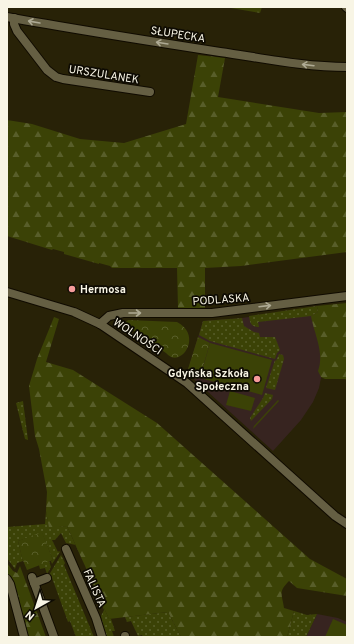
<svg xmlns="http://www.w3.org/2000/svg" width="354" height="644" viewBox="0 0 354 644" font-family="Overpass,sans-serif">
<style>
.education{fill:#372420}
.grass{fill:url(#grass-dots)}
.forest{fill:url(#forest-firs)}
.park{fill:url(#park-crowns)}
.pitch{fill:#3b4206}
.lines{fill:none;stroke-linecap:round;stroke-linejoin:round}
.minor-casing{stroke:#100b00;stroke-width:10}
.minor{stroke:#655f43;stroke-width:8}
.oneway{stroke:#aeaa94}
.poi-dot{fill:#f59b9a;stroke:#0e0b03;stroke-width:1.5}
.labels{text-anchor:middle;stroke-width:3.5;stroke-linejoin:round;paint-order:stroke}
.street-label{font-size:11px;fill:#f8f5e5;stroke:#0e0b03}
.poi-label{font-size:11px;font-weight:bold;fill:#f8f5e5;stroke:#0e0b03;text-anchor:start}
</style>
<defs>
<pattern id="grass-dots" width="8" height="8" patternUnits="userSpaceOnUse"><rect width="8" height="8" fill="#3b4206"/><path d="M2 2h.1M6 6h.1" fill="none" stroke="#585e2a" stroke-width="1.8" stroke-linecap="round"/></pattern>
<pattern id="forest-firs" width="22" height="20" patternUnits="userSpaceOnUse"><rect width="22" height="20" fill="#3b4206"/><path d="M5 1l3.5 6h-7zM16 11l3.5 6h-7z" fill="#585e2a"/></pattern>
<pattern id="park-crowns" width="20" height="18" patternUnits="userSpaceOnUse"><rect width="20" height="18" fill="#3b4206"/><path d="M2 6a3 3 0 1 1 6 0M12 15a3 3 0 1 1 6 0" fill="none" stroke="#585e2a"/></pattern>
</defs>
<rect width="100%" height="100%" fill="#282207"/>
<!-- education -->
<g class="education">
<path d="M317 306 324 363 319 388 313 402 301 420 273 451 187 373 203 321 242 318Z"/>
<path d="M317 614 338 618 347 622V637H306Z"/>
</g>
<!-- grass -->
<g class="grass">
<path d="M317 306 318 312 311 316 258 322 259 327C251 327 250 323 249 316Z"/>
<path d="M242 318 244 326 254 332 259 333 260 337H275L280 350 277 353 275 359 210 341 199 335 203 321Z"/>
<path d="M279 354 283 355 284 359 275 390 266 388 275 360 276 361Z"/>
<path d="M265 393 273 395 272 399 251 421 250 418 263 398Z"/>
<path d="M278 400 279 401 253 429 254 426Z"/>
<path d="M23 401 28 440 25 439 16 403Z"/>
<path d="M46 511 49 527 67 526 109 619H111L115 631H112L114 637H106L101 616 104 610 76 545 66 543 61 533 55 540H52L58 552 59 551 60 552 52 564 51 561 53 560 42 533 18 541 23 561 17 563 15 569 7 558V527L45 524Z"/>
<path d="M61 555 65 563 64 565 94 637H76L70 621 68 622 51 575H49Z"/>
<path d="M49 561 51 567 47 574 45 568 40 569 39 565Z"/>
<path d="M294 611 307 615 317 614 306 637H287Z"/>
<path d="M168 612 181 637H143L142 635 138 636 131 621 127 622 125 617Z"/>
</g>
<!-- forest -->
<g class="forest">
<path d="M225 7H262L260 13Z"/>
<path d="M198 55 225 58 218 97 319 113 347 112V252L241 266 205 268V308H178L177 268H112L110 266 99 263V264L64 254V252L53 249 52 250 7 236V120L32 124 80 139 124 143 186 124Z"/>
<path d="M347 303V380L345 379H325L321 377 318 371C325 354 314 333 311 316L318 312 317 306Z"/>
<path d="M54 317 59 319 46 362 73 370 157 423 310 559 347 579V596L297 588 289 581C278 592 282 594 284 608L294 611 287 637H181L168 612 109 619 67 526 49 528 46 511 47 492 39 449 35 436 29 386 37 359Z"/>
<path d="M7 563 13 571 17 573 20 566 46 637H28L11 581 7 573Z"/>
</g>
<!-- park -->
<g class="park">
<path d="M128 320 177 322C204 336 180 370 166 353L124 324Z"/>
<path d="M198 337 210 343 200 377 195 379 188 369Z"/>
<path d="M42 532 53 560 27 570 22 558 18 541Z"/>
</g>
<!-- pitch -->
<g class="pitch">
<path d="M210 343 272 360 262 395 200 378Z"/>
<path d="M230 391 255 398 251 411 226 405Z"/>
<path d="M333 619 347 625V637H325Z"/>
</g>
<g class="lines">
<!-- minor casing -->
<g class="minor-casing">
<g id="minor">
<path d="M346 7 347 8"/>
<path d="M7 17C78 30 149 41 220 52 262 58 304 67 347 67"/>
<path d="M14 18V24L17 31 47 70 56 77 63 79 150 92"/>
<path d="M7 292 74 312 100 324 187 383 335 516 347 524"/>
<path d="M100 324 109 316 123 313H212L347 296"/>
<path d="M66 549 96 618 102 637"/>
<path d="M32 577 54 637"/>
<path d="M7 579 10 584 24 637"/>
<path d="M34 583 47 578"/>
<path d="M125 637V636"/>
</g>
</g>
<!-- minor -->
<use href="#minor" class="minor"/>
</g>
<!-- one-way arrows -->
<defs><path id="oneway-shaft" d="M-6 0H5M1.5-3L5.5 0L1.5 3" fill="none" stroke-width="1.6" stroke-linecap="round" stroke-linejoin="round"/></defs>
<g class="oneway">
<use href="#oneway-shaft" transform="translate(34 22) rotate(-170)"/>
<use href="#oneway-shaft" transform="translate(162 43) rotate(-171)"/>
<use href="#oneway-shaft" transform="translate(308 65) rotate(-173)"/>
<use href="#oneway-shaft" transform="translate(265 306) rotate(-7)"/>
<use href="#oneway-shaft" transform="translate(135 313)"/>
</g>
<!-- markers -->
<g class="poi-dot">
<circle cx="72" cy="289" r="4"/>
<circle cx="257" cy="379" r="4"/>
</g>
<g class="labels">
<!-- street labels -->
<g class="street-label">
<text transform="translate(178 34) rotate(9)" y="4">SŁUPECKA</text>
<text transform="translate(104 74) rotate(9)" y="4">URSZULANEK</text>
<text transform="translate(221 299) rotate(-4)" y="4">PODLASKA</text>
<text transform="translate(138 336) rotate(34)" y="4">WOLNOŚCI</text>
<text transform="translate(95 588) rotate(66)" y="4">FALISTA</text>
</g>
<!-- poi labels -->
<g class="poi-label">
<text x="80" y="293">Hermosa</text>
<text x="249" y="377" text-anchor="end">Gdyńska Szkoła<tspan x="249" dy="13">Społeczna</tspan></text>
</g>
</g>
<!-- border -->
<rect width="354" height="644" fill="none" stroke="#f8f5e5" stroke-width="16"/>
<!-- north arrow -->
<g transform="translate(36 608) rotate(219)" stroke="#0e0b03" stroke-width="3" paint-order="stroke">
<path d="M0-3L7 15L0 10L-7 15Z" fill="#f8f5e5"/>
<text y="-6" font-size="11" font-weight="bold" text-anchor="middle" fill="#f8f5e5">N</text>
</g>
</svg>
